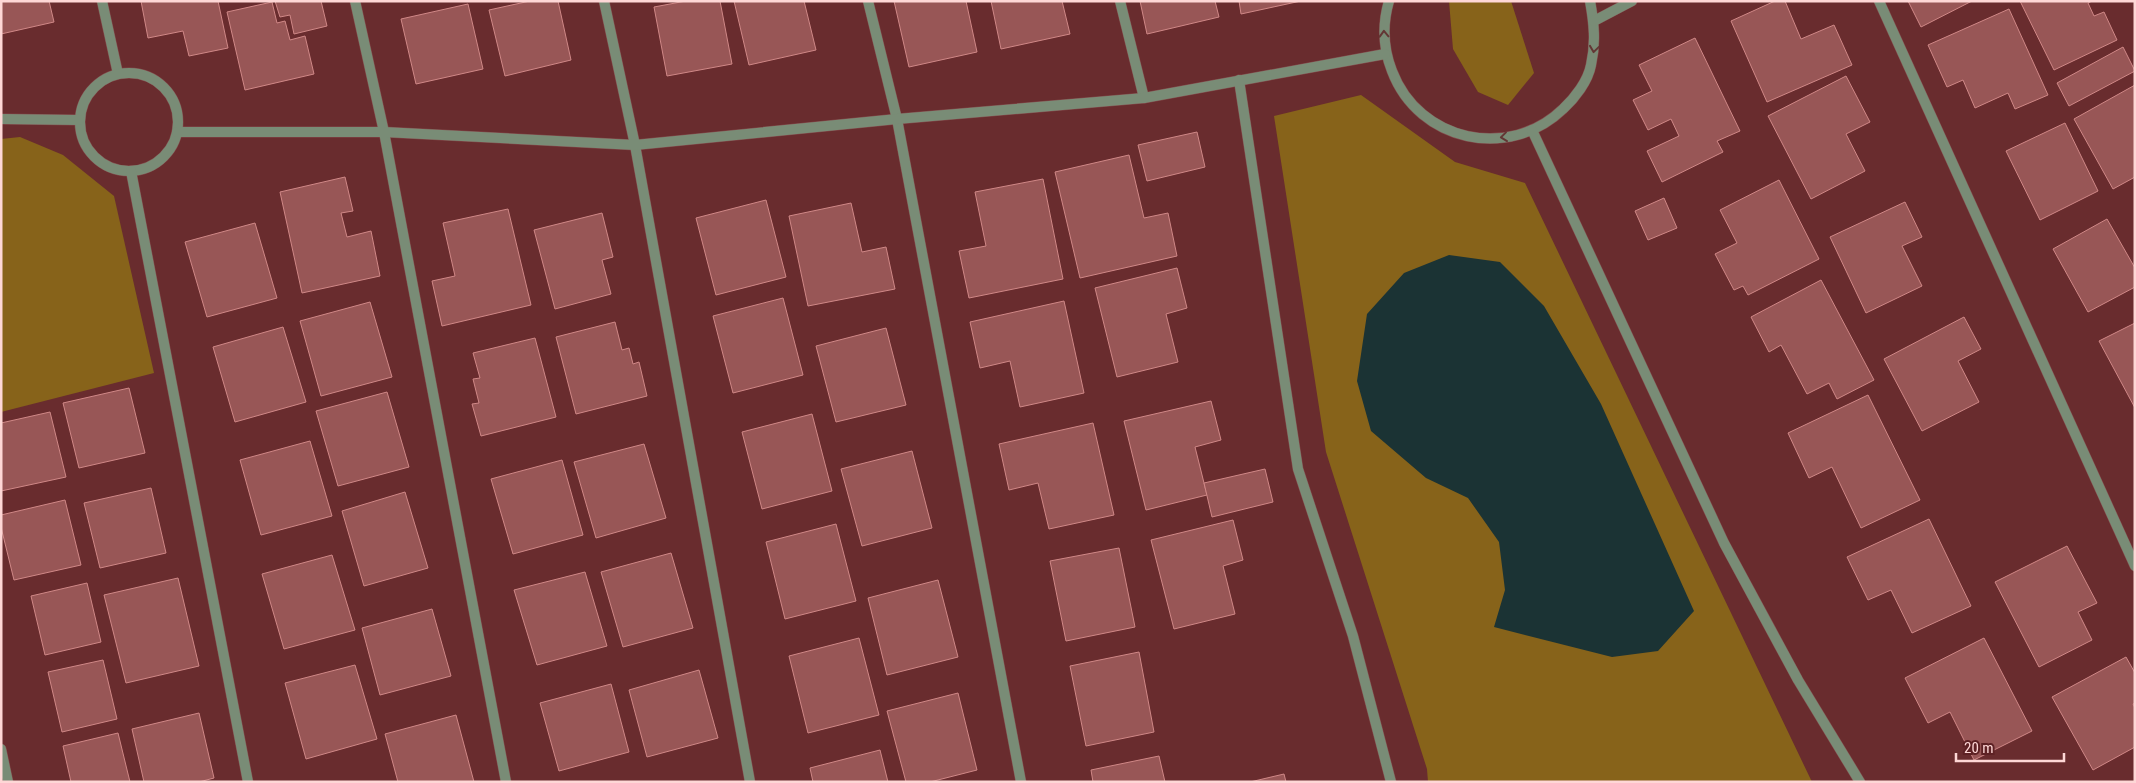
<svg xmlns="http://www.w3.org/2000/svg" width="2136" height="783" viewBox="0 0 2136 783" font-family="'Roboto Condensed',sans-serif">
<style>
.green{fill:#87631a}
.water{fill:#1b3334}
.building{fill:#985656;stroke:#d08887}
.lines{fill:none;stroke-linecap:round;stroke-linejoin:round}
.street-casing{stroke:#844b4c;stroke-width:11}
.street{stroke:#798c76;stroke-width:10}
.oneway{stroke:#633634}
</style>
<rect width="100%" height="100%" fill="#692c2e"/>
<!-- green -->
<g class="green">
<path d="M1449 1H1511L1534 73 1508 105 1478 92 1453 49Z"/>
<path d="M1361 95 1455 162 1525 183 1812 782H1428L1427 769 1326 452 1274 116Z"/>
<path d="M20 137 63 155 114 196 154 373 1 412V139Z"/>
</g>
<!-- water -->
<path class="water" d="M1449 255 1500 262 1544 306 1601 404 1694 611 1658 651 1612 657 1494 627 1505 590 1499 542 1468 498 1426 478 1371 431 1357 381 1367 314 1404 273Z"/>
<!-- building -->
<g class="building">
<path d="M1 1H49L54 22 1 34Z"/>
<path d="M141 1H218L228 48 189 56 183 31 148 38Z"/>
<path d="M275 1H321L327 26 294 34 290 15 280 17Z"/>
<path d="M530 1H558L571 60 505 76 489 10Z"/>
<path d="M686 1H720L732 64 667 76 654 7Z"/>
<path d="M734 1H804L816 50 749 65Z"/>
<path d="M894 1H966L977 52 909 67Z"/>
<path d="M991 1H1062L1070 34 1001 49Z"/>
<path d="M1140 1H1215L1219 17 1147 34Z"/>
<path d="M1239 1H1301L1241 14Z"/>
<path d="M1775 1H1785L1801 39 1834 25 1852 65 1767 102 1731 21Z"/>
<path d="M1908 1H1972L1921 27Z"/>
<path d="M2020 1H2092L2088 3 2094 16 2104 12 2117 40 2054 70Z"/>
<path d="M272 2 277 23 285 21 290 40 305 36 314 74 245 90 227 12Z"/>
<path d="M468 4 483 69 416 84 401 19Z"/>
<path d="M2009 9 2048 95 2015 109 2008 93 1975 108 1963 80 1947 87 1928 45Z"/>
<path d="M1695 38 1740 131 1717 141 1723 152 1662 182 1647 151 1679 136 1671 119 1648 130 1633 100 1652 91 1639 65Z"/>
<path d="M2123 47 2135 71 2069 106 2057 83Z"/>
<path d="M1846 76 1870 122 1846 134 1865 171 1811 199 1768 116Z"/>
<path d="M2135 85V177L2113 189 2074 119Z"/>
<path d="M2065 123 2098 191 2040 220 2006 151Z"/>
<path d="M1197 132 1205 167 1147 181 1138 145Z"/>
<path d="M1129 155 1144 218 1168 213 1177 256 1080 278 1055 172Z"/>
<path d="M345 177 353 211 341 213 347 237 371 231 380 276 302 293 280 192Z"/>
<path d="M1043 179 1063 279 969 298 959 251 986 246 975 192Z"/>
<path d="M1779 180 1819 259 1748 295 1743 286 1734 290 1715 254 1737 243 1720 210Z"/>
<path d="M1664 198 1677 228 1648 240 1635 211Z"/>
<path d="M766 200 786 277 716 295 696 218Z"/>
<path d="M1905 202 1922 237 1902 246 1922 286 1866 313 1830 237Z"/>
<path d="M851 203 862 252 886 247 895 289 808 306 789 216Z"/>
<path d="M508 209 531 305 442 326 432 281 455 276 443 223Z"/>
<path d="M602 213 613 257 602 260 611 294 555 309 534 230Z"/>
<path d="M2107 219 2135 268V287L2088 312 2053 249Z"/>
<path d="M255 223 277 298 207 317 185 242Z"/>
<path d="M1177 268 1187 308 1166 314 1178 362 1117 377 1095 288Z"/>
<path d="M1821 280 1874 380 1837 399 1829 383 1807 394 1781 345 1769 352 1751 317Z"/>
<path d="M783 298 803 375 733 393 713 316Z"/>
<path d="M1064 301 1084 393 1020 407 1010 361 980 368 970 322Z"/>
<path d="M370 302 392 377 321 396 300 321Z"/>
<path d="M1964 317 1981 349 1958 361 1979 402 1922 431 1884 359Z"/>
<path d="M615 322 622 350 629 348 633 364 639 362 647 396 576 414 556 337Z"/>
<path d="M2135 323V408L2099 341Z"/>
<path d="M283 327 306 402 235 422 213 347Z"/>
<path d="M886 328 906 405 836 422 816 346Z"/>
<path d="M535 338 556 417 481 436 472 404 479 403 473 379 480 378 473 353Z"/>
<path d="M129 388 145 453 79 468 63 403Z"/>
<path d="M387 392 409 467 338 486 316 411Z"/>
<path d="M1868 395 1920 500 1861 528 1832 467 1809 478 1788 433Z"/>
<path d="M1211 401 1221 440 1195 447 1207 495 1146 510 1124 421Z"/>
<path d="M50 412 66 477 1 491V423Z"/>
<path d="M812 414 832 491 762 509 742 432Z"/>
<path d="M1093 423 1114 515 1049 529 1038 483 1009 490 999 444Z"/>
<path d="M310 441 332 516 261 535 240 460Z"/>
<path d="M644 444 666 518 596 538 574 462Z"/>
<path d="M912 451 932 528 862 546 841 469Z"/>
<path d="M562 460 583 535 513 554 491 479Z"/>
<path d="M1265 469 1273 502 1212 517 1204 483Z"/>
<path d="M151 488 166 553 100 568 84 503Z"/>
<path d="M405 492 428 568 364 586 342 511Z"/>
<path d="M65 500 81 565 14 580 1 527V515Z"/>
<path d="M1929 519 1971 606 1912 633 1891 590 1868 600 1847 557Z"/>
<path d="M1233 520 1243 560 1223 566 1235 614 1174 629 1151 540Z"/>
<path d="M836 524 856 601 785 619 766 542Z"/>
<path d="M2067 546 2097 603 2078 612 2092 640 2039 667 1995 582Z"/>
<path d="M1119 548 1135 627 1066 641 1050 561Z"/>
<path d="M671 553 693 628 623 647 601 572Z"/>
<path d="M332 555 355 630 284 649 262 574Z"/>
<path d="M585 572 607 646 537 665 514 590Z"/>
<path d="M178 578 199 666 126 683 104 595Z"/>
<path d="M938 580 958 657 887 675 868 598Z"/>
<path d="M87 583 101 642 45 655 31 596Z"/>
<path d="M432 609 451 676 380 695 362 628Z"/>
<path d="M859 638 879 715 808 733 789 656Z"/>
<path d="M1984 638 2032 731 1974 760 1950 712 1928 723 1905 678Z"/>
<path d="M1139 652 1154 732 1086 746 1070 666Z"/>
<path d="M2126 657 2135 673V703L2133 704 2135 708V747L2093 770 2052 697Z"/>
<path d="M103 660 117 719 62 732 48 672Z"/>
<path d="M355 665 377 739 306 759 285 683Z"/>
<path d="M699 670 718 738 647 757 629 690Z"/>
<path d="M611 684 629 752 559 771 540 703Z"/>
<path d="M958 693 977 770 930 782H906L887 711Z"/>
<path d="M199 713 214 778 199 782H144L132 729Z"/>
<path d="M456 715 474 782H398L385 734Z"/>
<path d="M118 733 130 782H71L63 746Z"/>
<path d="M880 750 888 782H813L810 768Z"/>
<path d="M1159 756 1165 782H1093L1091 770Z"/>
<path d="M1284 774 1286 782H1250Z"/>
</g>
<g class="lines">
<!-- street casing -->
<g class="street-casing">
<g id="street">
<path d="M102 1 118 74"/>
<path d="M355 1 384 132 506 782"/>
<path d="M604 1 635 145 750 782"/>
<path d="M868 1 897 119 1021 782"/>
<path d="M1120 1 1144 98"/>
<path d="M1389 1C1382 25 1383 48 1392 71 1419 142 1509 161 1563 109 1575 98 1588 81 1591 65 1596 43 1594 23 1590 1"/>
<path d="M1879 1 2135 566"/>
<path d="M1594 21 1632 1"/>
<circle cx="129" cy="122" r="49"/>
<path d="M1239 80 1298 469 1353 636 1391 782"/>
<path d="M1 119 79 120"/>
<path d="M1532 130 1724 543 1798 680 1860 782"/>
<path d="M177 132H384L635 145 897 119 1144 98 1385 54"/>
<path d="M131 171 248 782"/>
<path d="M1 749 8 782"/>
</g>
</g>
<!-- street -->
<use href="#street" class="street"/>
</g>
<!-- one-way arrows -->
<defs><path id="oneway-chevron" d="M-2-3.5L2.5 0L-2 3.5" fill="none" stroke-width="1.6" stroke-linecap="round" stroke-linejoin="round" transform="scale(1.25)"/></defs>
<g class="oneway">
<use href="#oneway-chevron" transform="translate(1384 34) rotate(-92)"/>
<use href="#oneway-chevron" transform="translate(1594 49) rotate(98)"/>
<use href="#oneway-chevron" transform="translate(1504 137) rotate(173)"/>
</g>
<!-- border -->
<rect width="2136" height="783" fill="none" stroke="#fed7d6" stroke-width="5"/>
<!-- scale -->
<path d="M1956 753v8h108v-8" fill="none" stroke="#fed7d6" stroke-width="2.5"/>
<text x="1964" y="753" font-size="15" fill="#fed7d6" stroke="#5d2124" stroke-width="4" paint-order="stroke">20 m</text>
</svg>
